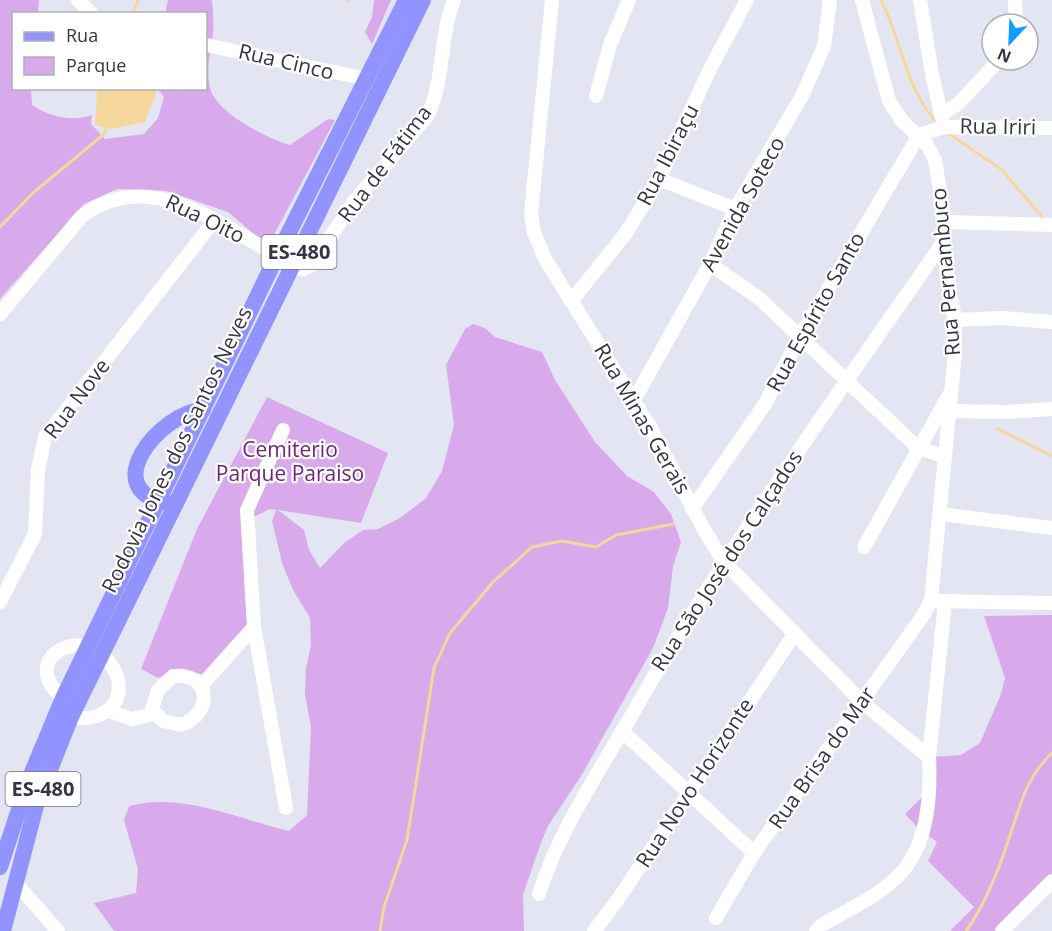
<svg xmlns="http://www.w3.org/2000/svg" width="1052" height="931" viewBox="0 0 1052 931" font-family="'Open Sans',sans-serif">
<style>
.green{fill:#d8aaeb}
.water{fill:#f5d79c}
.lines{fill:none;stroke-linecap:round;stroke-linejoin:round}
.stream{stroke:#f5d79c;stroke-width:3}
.minor{stroke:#fff;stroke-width:14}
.major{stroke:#9194ff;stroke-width:16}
.labels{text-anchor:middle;stroke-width:4.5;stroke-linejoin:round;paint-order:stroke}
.shield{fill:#fff;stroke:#71727e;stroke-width:1.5}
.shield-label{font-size:20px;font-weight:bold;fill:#343646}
.street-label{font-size:21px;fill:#343646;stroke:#fff}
.park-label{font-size:21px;fill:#70237b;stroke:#fff}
</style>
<rect width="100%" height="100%" fill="#e4e5f3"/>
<!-- green -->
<g class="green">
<path d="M0 0H39L38 13 14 14V88L31 89 32 105C50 117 72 122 92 115L91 124 105 139 144 134 158 118 164 97 158 89 206 88V14L165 13 168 0H212C213 11 214 22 213 32 211 51 206 68 210 87 214 112 268 139 290 145L328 119 335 120 268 246 228 212 167 191 117 189 84 204 0 299Z"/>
<path d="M374 0H391L372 44 365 32 372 17Z"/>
<path d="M473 324 485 328 495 337 542 352 555 380 595 442 627 476 654 492 671 514 681 542 673 566 668 608 653 648 581 776 548 826 539 848 523 895 524 931H114L94 903 136 893 138 869 124 820 129 806C183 792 237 819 289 831L307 815 311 727 305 694 306 668 311 645 310 618 293 590 282 563 272 521 276 510 270 509 245 521 253 622 206 675 180 669 158 678 141 669 197 529 267 397 388 453 361 523 278 510 304 530 309 550 320 568 344 543 363 530 378 529 400 518 426 498 442 471 454 425 446 365 465 329Z"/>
<path d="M1052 615V885L999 931H950L974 907 928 861 937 842 918 828 905 814 931 788V757L961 755 980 743 1001 694 1005 678 984 616Z"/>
</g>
<!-- water -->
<path class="water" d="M97 89H156C156 99 148 110 145 122L111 129 95 125Z"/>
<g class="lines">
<!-- stream -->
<g class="stream">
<path d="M349 0V1"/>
<path d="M881 0C902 41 905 88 937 123"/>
<path d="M133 14 138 0"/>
<path d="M946 132 1001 169 1045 220"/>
<path d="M0 227 34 192 103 135 107 126"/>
<path d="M998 429 1052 456"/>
<path d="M380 931 384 907 407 840 434 668 450 633 493 582 532 547 562 541 596 547 616 535 673 524"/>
<path d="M966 931C985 905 999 869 1009 838 1022 803 1024 780 1052 753"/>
</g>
<!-- minor -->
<g class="minor">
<path d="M78 0 92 14"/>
<path d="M552 0 531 214 534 232 545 259 652 430 703 528 724 562 862 702 929 757"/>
<path d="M920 0 932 74 944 127"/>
<path d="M1015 0 1016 24"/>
<path d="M206 45 367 79"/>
<path d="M596 96 610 45 629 0"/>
<path d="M941 115 959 103 999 60"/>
<path d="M659 179 735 209"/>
<path d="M945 222 1052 225"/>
<path d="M710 264 760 299 917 447 945 457"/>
<path d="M291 268 304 269 313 264 352 204 428 115C445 79 439 37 454 0"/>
<path d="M572 300 626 233 659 179 710 69 747 0"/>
<path d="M0 314 81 217C147 166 217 222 277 256"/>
<path d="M955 320 1002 318 1052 322"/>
<path d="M634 400 710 264 735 209 802 96 824 46 830 0"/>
<path d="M950 411 1008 412 1052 409"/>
<path d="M283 430 247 510 254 627 286 808"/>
<path d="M692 509 765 404 799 338 919 135 944 127 1052 128"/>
<path d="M940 514 1052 528"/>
<path d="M864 547 949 395"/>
<path d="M936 601 1052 603"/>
<path d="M0 602 35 534 38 470 45 437 214 221"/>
<path d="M173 676C210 672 215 713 181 725L163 721 152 709 158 690Z"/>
<path d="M201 686 254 627"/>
<path d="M63 698C12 655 96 615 118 679 124 710 96 722 71 717"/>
<path d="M109 711 132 719 154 714"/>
<path d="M622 731 754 853"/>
<path d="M15 882 58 931"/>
<path d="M539 894C558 833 594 780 626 725 720 558 832 402 942 244"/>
<path d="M716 918 754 853 924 614 931 600 955 353V320L942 244 945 222 935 160 927 145 902 121 889 101 862 0"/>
<path d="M594 931 617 901 795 633"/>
<path d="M816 931 820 926C845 911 874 899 895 879 928 849 931 798 929 757L945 603"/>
<path d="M1002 931 1052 881"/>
</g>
<!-- major -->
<g class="major">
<path d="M168 503C96 491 160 412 203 410"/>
<path d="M0 867 28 782 63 698 272 266 406 0"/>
<path d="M3 931 37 802 71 717 423 0"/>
</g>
</g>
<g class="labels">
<!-- shield labels -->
<g class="shield">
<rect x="261.5" y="235" width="75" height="34" rx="4.5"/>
<rect x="5.5" y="772" width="75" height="34" rx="4.5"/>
</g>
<g class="shield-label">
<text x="299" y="259">ES-480</text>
<text x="43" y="796">ES-480</text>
</g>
<!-- street labels -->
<g class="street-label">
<text transform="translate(286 62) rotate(13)" y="7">Rua Cinco</text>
<text transform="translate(998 127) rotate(1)" y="7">Rua Iriri</text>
<text transform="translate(668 155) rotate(-63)" y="7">Rua Ibiraçu</text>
<text transform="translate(385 164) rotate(-53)" y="7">Rua de Fátima</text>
<text transform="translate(743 204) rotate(-61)" y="7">Avenida Soteco</text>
<text transform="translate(205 219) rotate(26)" y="7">Rua Oito</text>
<text transform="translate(946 272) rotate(-95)" y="7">Rua Pernambuco</text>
<text transform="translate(816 312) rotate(-61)" y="7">Rua Espírito Santo</text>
<text transform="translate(77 399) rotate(-53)" y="7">Rua Nove</text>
<text transform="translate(642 419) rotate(60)" y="7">Rua Minas Gerais</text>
<text transform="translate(177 450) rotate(-64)" y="7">Rodovia Jones dos Santos Neves</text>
<text transform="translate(727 561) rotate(-57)" y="7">Rua São José dos Calçados</text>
<text transform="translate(822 758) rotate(-55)" y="7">Rua Brisa do Mar</text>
<text transform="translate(695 783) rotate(-57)" y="7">Rua Novo Horizonte</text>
</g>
<!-- park labels -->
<g class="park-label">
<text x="290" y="457">Cemiterio<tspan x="290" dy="24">Parque Paraiso</tspan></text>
</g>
</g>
<!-- legend -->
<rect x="12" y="12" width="195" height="78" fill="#ffffff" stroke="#aeafb5" stroke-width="1.5"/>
<rect x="24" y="32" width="30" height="9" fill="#9194ff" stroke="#aeafb5" stroke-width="1.5"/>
<text x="66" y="42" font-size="18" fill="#343646">Rua</text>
<rect x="24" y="57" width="30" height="18" fill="#d8aaeb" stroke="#aeafb5" stroke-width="1.5"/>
<text x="66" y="72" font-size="18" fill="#343646">Parque</text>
<!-- north arrow -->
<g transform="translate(1010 42) rotate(203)"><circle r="28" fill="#ffffff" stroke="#aeafb5" stroke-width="1.5"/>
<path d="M0-4.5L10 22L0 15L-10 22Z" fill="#0f9dff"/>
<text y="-9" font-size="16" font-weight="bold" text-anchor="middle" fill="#343646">N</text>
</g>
</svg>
